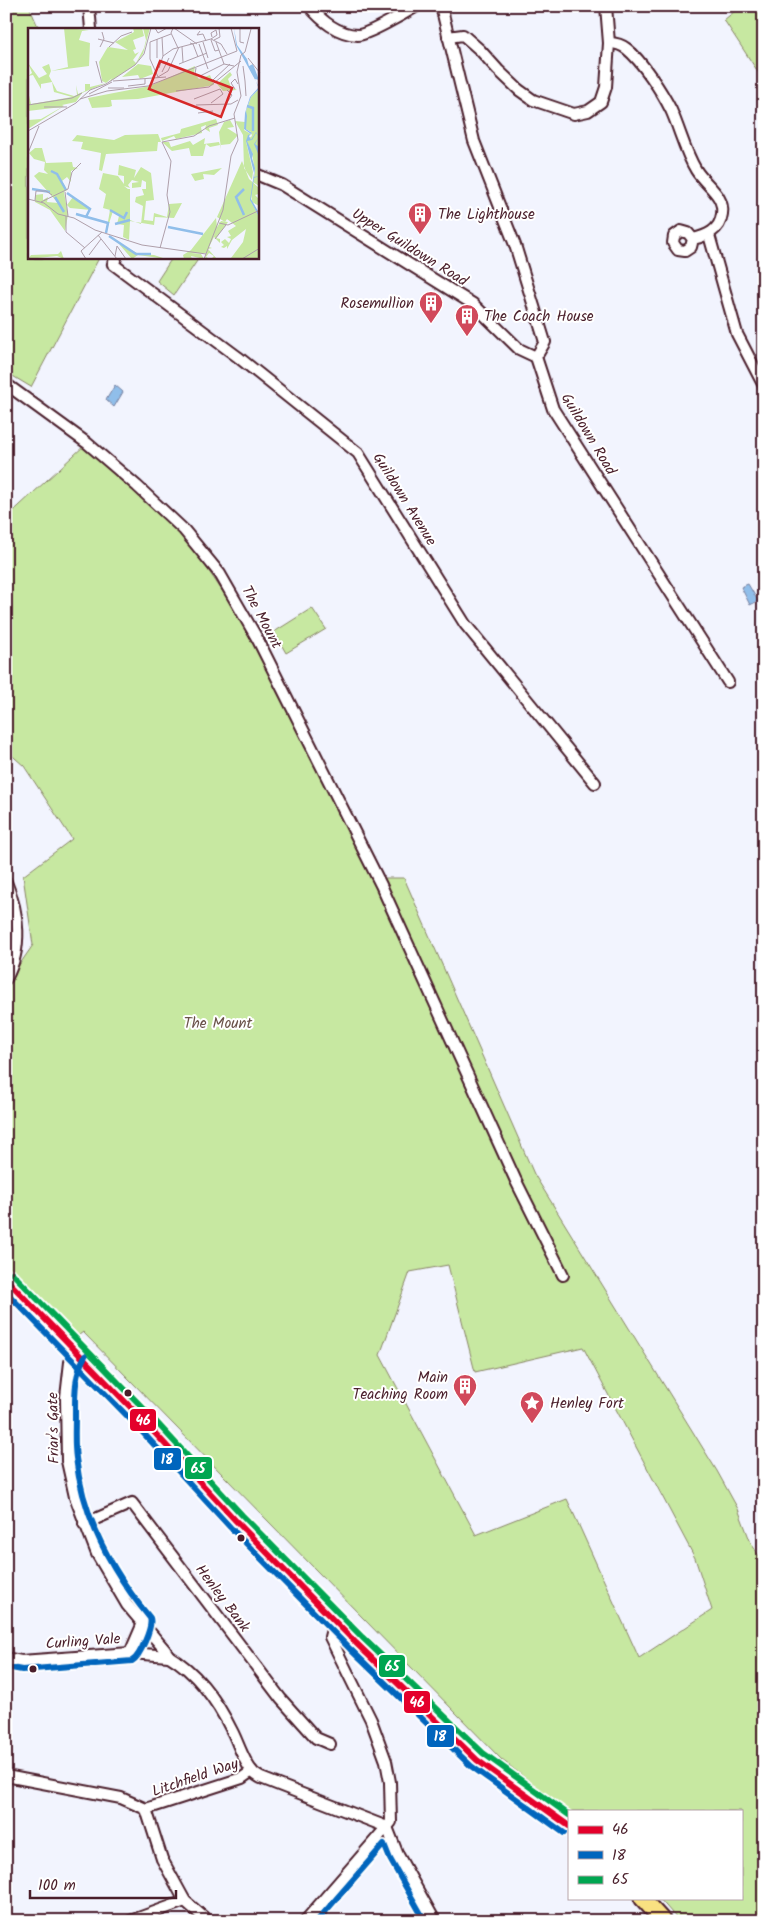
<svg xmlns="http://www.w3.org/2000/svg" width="770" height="1927" viewBox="0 0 770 1927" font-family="Kalam,sans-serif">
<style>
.green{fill:#c7e8a1;stroke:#888466;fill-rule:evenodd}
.water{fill:#90beea;stroke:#747e9e}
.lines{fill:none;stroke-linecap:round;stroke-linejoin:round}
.minor-casing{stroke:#4a1f2b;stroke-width:14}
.primary-casing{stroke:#4a1f2b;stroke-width:19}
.minor{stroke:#fff;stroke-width:10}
.primary{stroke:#f9e181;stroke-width:15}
.bus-1-casing{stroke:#fff;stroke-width:10}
.bus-2-casing{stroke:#fff;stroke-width:10}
.bus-3-casing{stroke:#fff;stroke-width:10}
.bus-1{stroke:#e4002b;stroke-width:6}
.bus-2{stroke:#0065bd;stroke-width:6}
.bus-3{stroke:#00a651;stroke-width:6}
.bus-dot{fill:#4a1f2b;stroke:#fff;stroke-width:2}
.labels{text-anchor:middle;stroke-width:4;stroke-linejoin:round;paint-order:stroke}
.poi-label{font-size:15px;fill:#4a1f2b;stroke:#fff;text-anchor:start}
.street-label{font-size:15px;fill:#4a1f2b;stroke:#fff}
.park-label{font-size:15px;fill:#695148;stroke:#fff}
.inset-river{fill:none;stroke:#90beea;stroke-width:2.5}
.inset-road{fill:none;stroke:#af9faa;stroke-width:1}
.view{fill:#d62828;fill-opacity:0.15;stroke:#d62828;stroke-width:2.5}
.inset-edge{fill:none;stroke:#4a1f2b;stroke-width:2.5}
.line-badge{stroke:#fff;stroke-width:2}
.badge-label{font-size:14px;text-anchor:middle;font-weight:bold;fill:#fff}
</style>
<rect width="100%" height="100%" fill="#f2f4fe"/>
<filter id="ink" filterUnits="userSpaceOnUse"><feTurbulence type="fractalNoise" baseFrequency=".02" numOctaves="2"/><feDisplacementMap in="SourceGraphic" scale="10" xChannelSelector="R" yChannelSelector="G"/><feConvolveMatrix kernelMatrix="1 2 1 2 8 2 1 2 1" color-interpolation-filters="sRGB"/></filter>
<g filter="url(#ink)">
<!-- green -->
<g class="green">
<path d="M6 6H29L39 29H29V258H99L31 387 6 372Z"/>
<path d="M741 6H764V81L724 20Z"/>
<path d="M172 258H199L174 295 157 281Z"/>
<path d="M86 444 187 539 240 617 372 878H404L534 1174 717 1471 738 1509 751 1543 764 1564V1921H679L659 1898H741V1811H569L502 1760 83 1332 70 1342 6 1275V984L33 945 23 876 72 839 24 766 6 750V518ZM448 1265 475 1372 583 1347 695 1558 712 1610 639 1658 567 1499 476 1535 380 1355 410 1272Z"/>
<path d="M312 608 326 629 286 653 274 632Z"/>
</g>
<!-- water -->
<g class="water">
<path d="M115 385 123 392 114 407 106 400Z"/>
<path d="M748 584 758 601 750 605 741 587Z"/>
</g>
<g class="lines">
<!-- minor casing -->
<g class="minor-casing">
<g id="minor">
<path d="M89 6 91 29"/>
<path d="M309 6C322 21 337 34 358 35 367 35 407 12 417 6"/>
<path d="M441 6 474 141 515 245 545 342 536 357 553 409 728 682"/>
<path d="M448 37 463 35 480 50 498 70 519 90 533 100 574 114 588 111 601 102 606 87 609 43 606 6"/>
<path d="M609 43C616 43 621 44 627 49 642 61 662 92 671 110 680 130 685 152 696 170 705 185 725 195 722 214 720 231 706 236 693 239L688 233 681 231 674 236 673 243 678 250 685 251 691 247 693 239"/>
<path d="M258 175 282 185 473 304 519 349 536 357"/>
<path d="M709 235 737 334 764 386"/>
<path d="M116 258 113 264 238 357 358 453 465 624 595 783"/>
<path d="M6 384 87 443 137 486 184 530 220 574 258 640 381 885 516 1181 563 1275"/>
<path d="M6 882C19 913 23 948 6 979"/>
<path d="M77 1352 70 1362 66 1397 67 1461 75 1497 97 1554 127 1605 165 1650 169 1656"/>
<path d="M84 1524 132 1503 281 1699 316 1738 330 1744"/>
<path d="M130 1653 143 1623"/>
<path d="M6 1658 21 1661 130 1653 169 1656C198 1673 218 1702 233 1733 238 1743 244 1762 252 1771 254 1774 258 1776 261 1778L387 1827 398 1855 435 1921"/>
<path d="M6 1776 121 1798 146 1809 242 1778 252 1771"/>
<path d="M146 1809 162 1859 185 1901 208 1921"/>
<path d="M130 1921 185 1901"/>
<path d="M305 1921 391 1822 390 1782 386 1761 371 1720 330 1637 334 1621"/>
</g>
</g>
<!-- primary casing -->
<g class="primary-casing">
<g id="primary">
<path d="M6 1279 140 1417 236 1521 356 1643 477 1760 569 1826"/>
<path d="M642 1898 663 1921"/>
</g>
</g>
<!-- minor -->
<use href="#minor" class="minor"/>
<!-- primary -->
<use href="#primary" class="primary"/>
<!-- bus-1 casing -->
<g class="bus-1-casing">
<path id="bus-1" d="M6 1279 140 1417 236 1521 356 1643 477 1760 569 1826"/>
</g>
<!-- bus-2 casing -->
<g class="bus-2-casing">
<g id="bus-2">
<path d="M6 1292 134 1423 230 1527 350 1649 471 1766 564 1833"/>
<path d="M6 1667 22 1670 132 1661C140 1657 153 1626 150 1618 112 1572 83 1518 76 1458 74 1444 75 1430 75 1416 75 1395 74 1375 85 1356"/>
<path d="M317 1921 384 1844 390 1859 425 1921"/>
</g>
</g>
<!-- bus-3 casing -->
<g class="bus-3-casing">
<path id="bus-3" d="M12 1273 146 1411 242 1515 362 1637 483 1753 569 1815"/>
</g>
<!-- bus-1 -->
<use href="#bus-1" class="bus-1"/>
<!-- bus-2 -->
<use href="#bus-2" class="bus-2"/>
<!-- bus-3 -->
<use href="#bus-3" class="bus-3"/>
</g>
</g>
<!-- icons -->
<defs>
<g id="building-pin" transform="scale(1.25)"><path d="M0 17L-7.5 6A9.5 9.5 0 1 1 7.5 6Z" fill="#d1495b" stroke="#fff"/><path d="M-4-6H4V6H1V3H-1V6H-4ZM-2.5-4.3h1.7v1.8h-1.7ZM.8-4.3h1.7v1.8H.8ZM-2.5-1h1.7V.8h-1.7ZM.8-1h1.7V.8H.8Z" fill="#fff"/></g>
<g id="sight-pin" transform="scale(1.25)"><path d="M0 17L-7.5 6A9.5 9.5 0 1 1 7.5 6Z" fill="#d1495b" stroke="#fff"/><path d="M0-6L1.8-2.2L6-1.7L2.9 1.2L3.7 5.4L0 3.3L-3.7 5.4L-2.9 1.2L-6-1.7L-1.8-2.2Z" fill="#fff"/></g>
</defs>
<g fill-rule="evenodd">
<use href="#building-pin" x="420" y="214"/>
<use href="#building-pin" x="431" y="303"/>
<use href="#building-pin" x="467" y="316"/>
<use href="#building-pin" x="465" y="1386"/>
<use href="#sight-pin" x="532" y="1403"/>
</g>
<!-- markers -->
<g class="bus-dot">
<circle cx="128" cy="1393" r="4.5"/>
<circle cx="241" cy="1538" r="4.5"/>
<circle cx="33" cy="1669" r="4.5"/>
</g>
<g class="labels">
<!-- poi labels -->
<g class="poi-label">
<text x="438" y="219">The Lighthouse</text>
<text x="414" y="308" text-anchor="end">Rosemullion</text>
<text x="484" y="321">The Coach House</text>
<text x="448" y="1382" text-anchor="end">Main<tspan x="448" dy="17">Teaching Room</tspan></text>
<text x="550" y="1408">Henley Fort</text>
</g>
<!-- street labels -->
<g class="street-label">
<text transform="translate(410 247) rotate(32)" y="5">Upper Guildown Road</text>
<text transform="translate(589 434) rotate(59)" y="5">Guildown Road</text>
<text transform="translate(405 499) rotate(58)" y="5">Guildown Avenue</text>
<text transform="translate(262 617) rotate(62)" y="5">The Mount</text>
<text transform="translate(53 1428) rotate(-91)" y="5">Friar's Gate</text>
<text transform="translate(223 1598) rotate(53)" y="5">Henley Bank</text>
<text transform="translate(83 1641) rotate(-4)" y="5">Curling Vale</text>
<text transform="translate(195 1777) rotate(-19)" y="5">Litchfield Way</text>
</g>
<!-- park labels -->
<g class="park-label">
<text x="218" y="1028">The Mount</text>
</g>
</g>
<!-- overview -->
<g transform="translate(28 28)">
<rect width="231" height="231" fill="#f2f4fe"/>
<path d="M36 0 61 2 54 3 51 12 62 15 61 38 23 43 21 48 29 63 46 68 49 67 48 57 50 66 57 63V56H62V59L78 55 74 53 71 34 78 22 80 19 100 22 87 14 106 4 105 0H114L116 8 105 12 108 21 105 22 107 26 111 24 105 32 108 35 116 20 118 12 115 0H122L115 26 107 37 81 54 84 50 78 55 54 65 48 74 34 77 36 78 0 101V92L13 91 34 79 0 83V63L3 76 44 69 26 64 24 54 13 56V61L5 47 0 48 4 45 0 35 11 50 19 46 14 39 21 36 23 43 40 39ZM110 36 123 38 125 46 112 51 110 47 94 49ZM167 38 166 45 171 51 182 47 186 57 110 71 83 72 84 78 81 79 64 80 60 70 122 58ZM202 44 204 47 200 51 203 59 209 62 195 63 189 56ZM231 61V158L225 154 227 144 224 125 225 126 218 113 225 144 224 152 216 140 215 107 207 93 217 94 216 102 223 106 220 108 219 112 224 108 223 104 218 101V83L223 69ZM188 91 190 97 181 100 182 104 177 101 178 97 173 99 174 105 148 111 146 108 134 113 133 110 152 105 153 101ZM202 92 206 99 199 100 210 107 202 116 193 117V121L191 104 196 94ZM130 106 133 114H130L129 123 78 126 74 143 71 142 73 125 53 121 55 114 44 113 49 107 86 112 97 107ZM177 110 176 116 191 114 192 117 182 119 178 116 175 128H163L161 120 144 123 134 114H141L143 119 162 113 165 117ZM7 120H14L18 135 44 134 45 139 50 140 43 143V154L39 149 34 153 39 162 36 164 40 187 37 203 22 182 7 174V167L15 166V172L20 169 19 174 30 175 6 148 11 144 20 146 16 142 17 134 6 131 1 125ZM214 133 221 151 231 160V166L227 167 230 170 231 167V178L224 174V165L223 173 231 189V231L203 230 215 214 218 201 204 212 199 221V218L196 220 193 219 196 217 193 214 197 211 201 215 203 211 199 209 203 208 200 203 208 198 199 191 197 194 189 189ZM91 137 108 142 106 150 113 139 123 145 126 172 118 173 116 192 125 193 126 185 139 189 141 176 154 175 146 190 127 189 126 197 102 193 101 212 95 209 96 197 89 196 91 188 85 183 78 205 82 182 75 180 78 166 71 161 75 145 90 148 96 156V148L90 147ZM104 152 111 154 104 155V160L113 159 114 152 118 154V161H114L116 167 108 169 107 174 115 178 113 196 102 192V161H100L96 158 102 160 100 157ZM194 140 186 147 175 146 176 151 167 153 163 146ZM45 169 54 174 63 182 42 180 39 177ZM188 190 189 199 193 193 200 194 188 210 192 211V215L186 209 181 219 184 220 180 221 189 231H183L186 228 181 225 178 229 182 231H177L178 225 163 226H173L176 231 163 228 164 231H156L155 227 163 222ZM91 216 111 226 126 227 138 231 110 227 104 231ZM33 223 36 231 29 228 0 231 3 227 30 226Z" fill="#c7e8a1" fill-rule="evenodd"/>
<path d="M206 0 209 17 219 31 221 38 225 36 231 52 227 51 231 61 223 69 218 83 219 88 218 101 224 105 221 108 223 112 228 104 231 109 227 116 231 119V128L226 116 231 109 228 105 224 112 219 113 225 126 224 130 227 140 226 149 231 148 226 150 223 171 230 183 231 189 222 172 226 145 218 113 220 107 223 106 216 101 217 85 222 69 231 59 208 17Z" fill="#90beea"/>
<path class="inset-river" d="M219 78 225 80V103M23 143 29 146 38 162M4 161 22 164M39 165 62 181 58 189M27 169 36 184M82 182 96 190 99 184M48 186 80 195 78 205M216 187 208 169 216 161M87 196 102 192M140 199 175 206M81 208 108 226H123"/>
<path class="inset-road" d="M127 0 130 5 139 0M145 0 143 5 150 20M146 0 169 16M203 0 209 23M212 1V14L216 15M172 3 169 7 175 6 178 13M70 11 86 15M129 11V30M183 11 189 7 188 2 183 5 184 9M183 11 193 16 199 26M183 12 187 23 191 22M186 12 192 9 191 0M175 14 180 30M188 14 196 36M162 15 165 16 170 29M171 16 180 41M72 19 76 11 74 4M81 19 93 8 104 4M154 19 155 34M213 27 217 24 223 1M135 28 145 21 183 11M220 30 232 45M68 33 74 55M151 36 179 25M215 38 217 53M131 40 135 28 134 9M168 40 167 46 172 48 196 36 206 38M134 44 141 30M130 49 122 31V14L143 6M130 49 140 43 151 19M185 52 202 36M85 53 138 49M217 53 218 68M100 58 117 56V51M80 60H96M207 61 203 55 207 51 210 56M148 63 181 59 213 33M61 66 84 54M52 71 79 63 120 58 209 23M166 71 192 61 195 66 183 75M198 76 204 67 199 62M0 77 44 70 54 65M168 77 203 76 210 72M16 79H39M170 85 185 83M0 103 48 75 62 62 78 56 107 37 116 26 123 0M0 125 11 98M37 164 40 188M0 171 16 175 30 186 46 190 67 202 114 217 178 226M7 172 8 163H18L24 167M13 174 40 161 44 144 53 135M38 188V204L57 220M191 195 200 197 232 182M70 207 89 231M187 211 198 197M132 220 142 184 139 167 143 133 134 114 166 108 181 98 207 90M61 227 73 211M87 228 89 218 98 231M58 231 53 223 74 204M176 231 195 182 203 128 210 112 206 86 213 68 209 44 213 27M214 231 232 220"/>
<path class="view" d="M132 33 204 60 193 89 121 61Z"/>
<rect width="231" height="231" class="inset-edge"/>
</g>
<g class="line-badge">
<rect x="129" y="1408" width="28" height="24" rx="5" fill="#e4002b"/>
<rect x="153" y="1447" width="29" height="24" rx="5" fill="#0065bd"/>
<rect x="184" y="1456" width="29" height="24" rx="5" fill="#00a651"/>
<rect x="378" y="1654" width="28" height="24" rx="5" fill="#00a651"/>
<rect x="403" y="1690" width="28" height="24" rx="5" fill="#e4002b"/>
<rect x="426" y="1724" width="29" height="24" rx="5" fill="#0065bd"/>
</g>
<g class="badge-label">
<text x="143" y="1425">46</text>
<text x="167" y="1464">18</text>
<text x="198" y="1473">65</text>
<text x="392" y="1671">65</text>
<text x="417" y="1707">46</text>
<text x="440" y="1741">18</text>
</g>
<!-- margin -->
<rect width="770" height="1927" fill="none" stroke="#fff" stroke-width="25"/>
<rect x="12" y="12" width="745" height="1902" fill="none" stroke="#4a1f2b" stroke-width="2" filter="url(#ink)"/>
<!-- legend -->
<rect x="568" y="1810" width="175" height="90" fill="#ffffff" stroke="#b7a5aa"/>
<rect x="578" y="1826" width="25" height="8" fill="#e4002b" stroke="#b7a5aa"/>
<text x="612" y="1834" font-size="15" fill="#4a1f2b">46</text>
<rect x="578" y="1851" width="25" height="8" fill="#0065bd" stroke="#b7a5aa"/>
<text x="612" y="1860" font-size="15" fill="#4a1f2b">18</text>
<rect x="578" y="1876" width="25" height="8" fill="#00a651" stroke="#b7a5aa"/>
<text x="612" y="1884" font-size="15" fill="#4a1f2b">65</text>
<!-- scale -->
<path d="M30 1890v8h146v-8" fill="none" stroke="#4a1f2b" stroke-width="2.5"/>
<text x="38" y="1890" font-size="15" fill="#4a1f2b" stroke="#ffffff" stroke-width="4" paint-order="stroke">100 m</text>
</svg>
